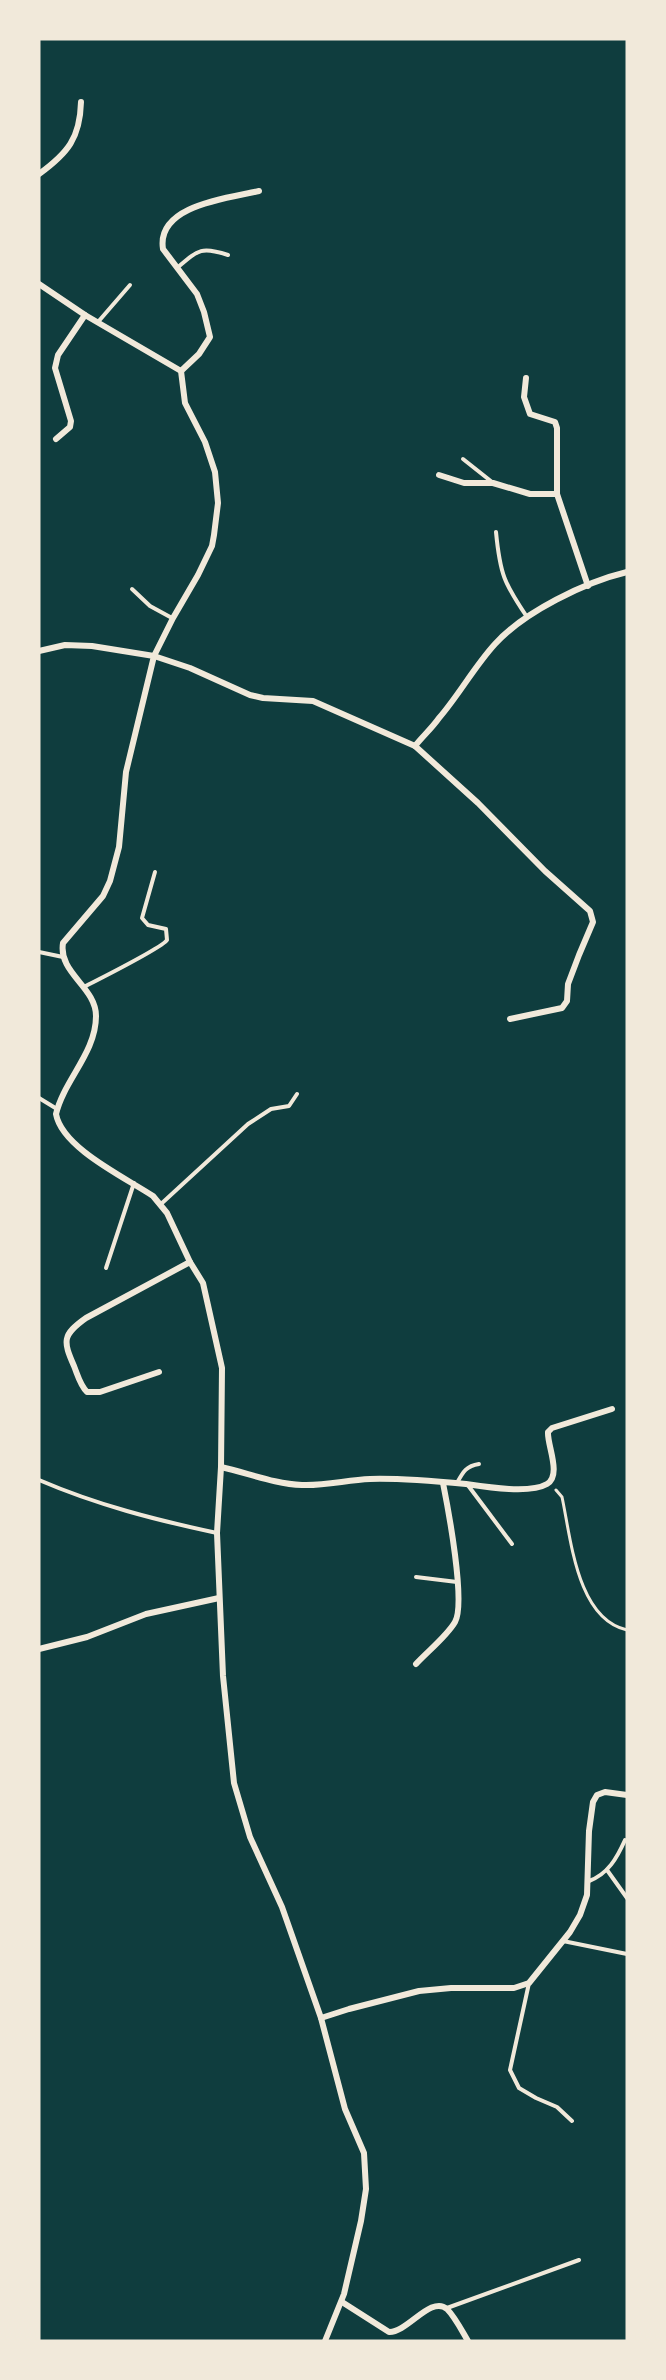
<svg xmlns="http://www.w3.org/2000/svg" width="666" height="2380" viewBox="0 0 666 2380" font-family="'Open Sans',sans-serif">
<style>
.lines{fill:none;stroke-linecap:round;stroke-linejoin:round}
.path{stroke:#f1e9da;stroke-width:3}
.service{stroke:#f1e9da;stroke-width:4}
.minor{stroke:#f1e9da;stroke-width:6}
</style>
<rect width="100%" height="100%" fill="#0f3d3e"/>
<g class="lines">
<!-- path -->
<path class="path" d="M556 1490 562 1497C571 1539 577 1619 627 1630"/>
<!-- service -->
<g class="service">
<path d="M177 268C198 250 201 246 228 255"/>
<path d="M98 322 130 285"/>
<path d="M463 459 492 482"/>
<path d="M496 532C500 574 504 583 527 617"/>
<path d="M132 589 150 606 172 618"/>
<path d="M39 952 63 957"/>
<path d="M84 987C97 980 162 948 167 940L166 929 148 925 142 918 155 872"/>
<path d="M39 1098 57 1109"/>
<path d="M161 1204 248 1124 271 1109 289 1106 297 1094"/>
<path d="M106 1268 134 1183"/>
<path d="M39 1480C97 1505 156 1520 217 1533"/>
<path d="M457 1483C463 1472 466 1466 479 1464"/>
<path d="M467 1484 512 1544"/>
<path d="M416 1577 457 1582"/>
<path d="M607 1870 627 1898"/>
<path d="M589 1881C608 1874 617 1858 625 1840"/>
<path d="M563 1941 627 1954"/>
<path d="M529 1983 510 2070 519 2088 536 2098 557 2107 572 2121"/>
<path d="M447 2308 579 2260"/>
</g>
<!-- minor -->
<g class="minor">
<path d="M39 174C68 153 80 138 81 102"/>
<path d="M39 284 85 315 181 371 185 403 205 442 215 472 218 503 214 535 212 546 198 575 173 618 154 656 126 772 119 847 110 881 103 896 63 943C58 973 96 987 96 1016 96 1053 64 1080 56 1114 62 1148 126 1178 153 1196L167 1213 190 1262 203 1283 222 1368 221 1467 217 1533 223 1676 234 1783 250 1837 282 1907 321 2018 345 2109 364 2153 366 2189 361 2221 344 2294 325 2341"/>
<path d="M181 371 199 354 210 337 204 312 197 294 163 249C156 205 229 198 259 191"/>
<path d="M526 378 524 397 530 414 555 422 557 428V494L588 586"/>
<path d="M56 439 70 427 71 421 55 368 58 355 85 315"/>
<path d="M439 475 464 483H493L530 494H557"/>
<path d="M39 651 65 645 92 646 154 656 190 668 250 695 263 698 313 701 415 746C423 736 432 728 439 718 459 695 474 667 495 644 524 612 585 582 627 572"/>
<path d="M415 746 478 803 545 871 590 911 593 922 579 955 568 984 567 1001 562 1008 510 1019"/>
<path d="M159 1372 100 1392H87C80 1385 78 1376 74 1366 63 1341 62 1335 86 1318L190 1262"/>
<path d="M221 1467C248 1473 275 1484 302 1485 325 1486 347 1480 370 1479 402 1478 434 1481 466 1484 486 1487 530 1494 547 1484 562 1475 547 1445 548 1432L552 1428 612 1409"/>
<path d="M39 1649 87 1637 146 1614 219 1598"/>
<path d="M416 1664C427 1652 447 1636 455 1622 466 1603 448 1508 443 1483"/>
<path d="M321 2018 349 2009 419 1991 451 1988H514L529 1983 570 1932 580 1915 587 1895 589 1831 593 1802 597 1795 605 1792 627 1795"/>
<path d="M342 2302 389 2332C407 2333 431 2295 447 2309 455 2317 462 2331 468 2341"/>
</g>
</g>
<!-- border -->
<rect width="666" height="2380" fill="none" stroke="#f1e9da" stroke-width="81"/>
</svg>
